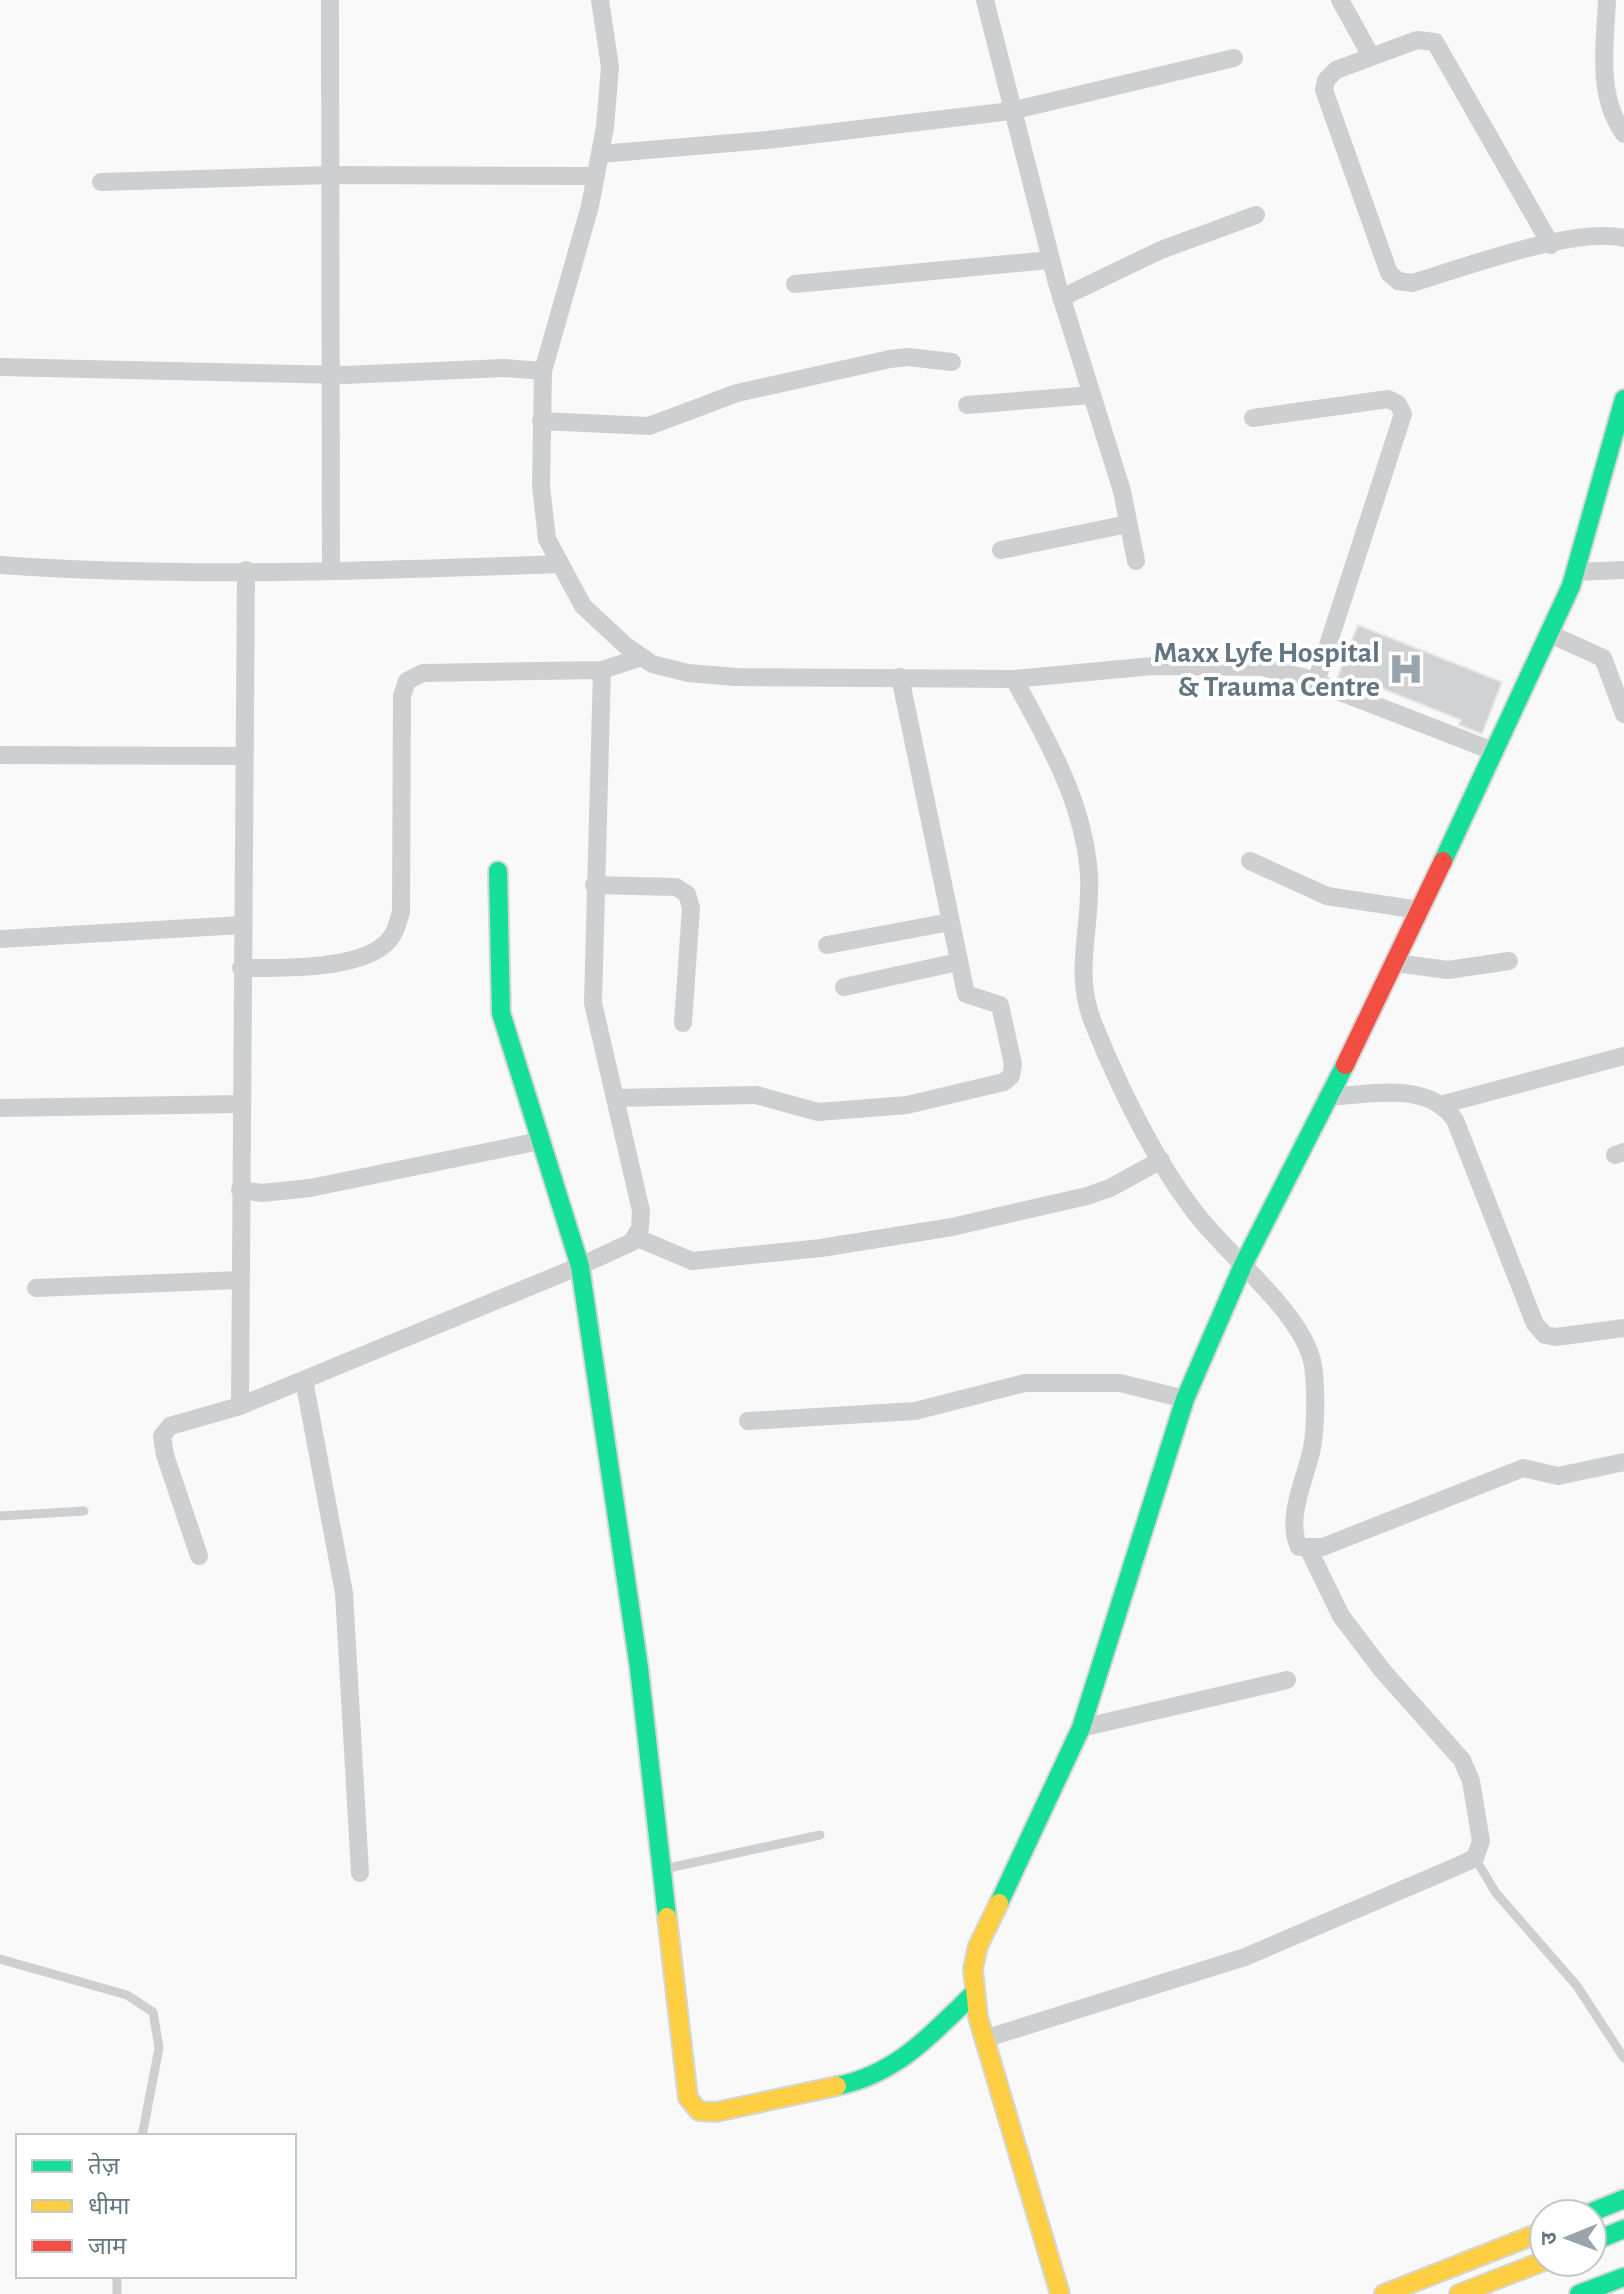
<svg xmlns="http://www.w3.org/2000/svg" width="1624" height="2294" viewBox="0 0 1624 2294" font-family="'Alegreya Sans','Noto Sans Devanagari',sans-serif">
<style>
.building{fill:#d0d2d3;stroke:#e8e8e8;stroke-width:2}
.lines{fill:none;stroke-linecap:round;stroke-linejoin:round}
.fast-casing{stroke:#d5d6d7;stroke-width:22}
.slow-casing{stroke:#d5d6d7;stroke-width:22}
.jam-casing{stroke:#d5d6d7;stroke-width:22}
.lane{stroke:#cecfd0;stroke-width:9}
.street{stroke:#cecfd0;stroke-width:18}
.fast{stroke:#16e098;stroke-width:18}
.slow{stroke:#ffcf43;stroke-width:18}
.jam{stroke:#f24e42;stroke-width:18}
.labels{text-anchor:middle;stroke-width:8;stroke-linejoin:round;paint-order:stroke}
.poi-label{font-size:30px;font-weight:bold;fill:#657683;stroke:#fff;text-anchor:end}
</style>
<rect width="100%" height="100%" fill="#f9f9f9"/>
<!-- building -->
<path class="building" d="M1358 625 1502 682 1482 734 1459 725 1461 720 1378 687 1375 693 1337 678Z"/>
<g class="lines">
<!-- fast casing -->
<g class="fast-casing">
<g id="fast">
<path d="M1443 861 1571 586 1624 399"/>
<path d="M498 871 501 1013 580 1266 639 1668 667 1917"/>
<path d="M999 1903 1081 1728 1185 1399 1244 1263 1345 1065"/>
<path d="M837 2086C897 2074 932 2034 974 1993"/>
<path d="M1587 2214 1624 2199"/>
<path d="M1592 2242 1624 2229"/>
<path d="M1579 2294 1624 2277"/>
</g>
</g>
<!-- slow casing -->
<g class="slow-casing">
<g id="slow">
<path d="M999 1903 978 1946 973 1969 978 2017 1060 2294"/>
<path d="M667 1917 688 2098 699 2111 716 2112 837 2086"/>
<path d="M1384 2294 1544 2231"/>
<path d="M1459 2294 1544 2261"/>
</g>
</g>
<!-- jam casing -->
<g class="jam-casing">
<path id="jam" d="M1345 1065 1443 861"/>
</g>
<!-- lane -->
<g class="lane">
<path d="M0 1516 84 1511"/>
<path d="M1475 1858 1496 1893 1577 1986 1624 2058"/>
<path d="M664 1869 820 1835"/>
<path d="M0 1959 127 1995 153 2012 159 2048 142 2136"/>
<path d="M117 2294V2276"/>
</g>
<!-- street -->
<g class="street">
<path d="M330 0 331 570"/>
<path d="M600 0 610 67 605 127 590 206 543 371 541 486 547 539 583 606 625 645 652 664 688 673 736 677 1014 679 1153 666 1262 667 1302 677 1493 751"/>
<path d="M985 0 1057 283 1122 491 1136 561"/>
<path d="M1340 0 1371 56"/>
<path d="M1607 0C1605 46 1596 94 1624 134"/>
<path d="M600 154 767 140 1011 111 1234 58"/>
<path d="M101 182 330 175 596 176"/>
<path d="M1551 245 1435 42 1417 40 1336 70 1326 80 1324 90 1389 273 1398 281 1412 283C1463 268 1575 226 1624 238"/>
<path d="M795 284 1050 260"/>
<path d="M1061 298 1161 250 1256 215"/>
<path d="M0 367 345 375 504 368 543 371"/>
<path d="M967 405 1092 395"/>
<path d="M1253 418 1388 399 1398 404 1403 414 1316 682"/>
<path d="M541 421 649 426 737 393 890 359 908 357 952 362"/>
<path d="M1001 550 1128 524"/>
<path d="M0 565C186 578 374 571 560 564"/>
<path d="M1575 572 1624 570"/>
<path d="M1550 634 1603 658 1624 714"/>
<path d="M1014 679C1048 742 1084 802 1089 875 1092 928 1072 973 1094 1025 1120 1089 1152 1156 1194 1211 1226 1254 1295 1306 1311 1357 1317 1376 1316 1428 1312 1448 1306 1478 1285 1518 1299 1547H1323L1523 1468 1558 1476 1624 1462"/>
<path d="M0 755 244 756"/>
<path d="M1250 861 1327 896 1419 910"/>
<path d="M594 885 676 887 687 894 691 908 683 1023"/>
<path d="M0 939 242 925"/>
<path d="M827 945 950 922"/>
<path d="M1395 963 1448 970 1509 961"/>
<path d="M241 968C278 968 355 970 384 945 395 936 397 925 401 912L402 696 407 681 423 673 602 670 642 657"/>
<path d="M844 987 958 962"/>
<path d="M1327 1097C1369 1095 1428 1080 1455 1120L1535 1324 1545 1335 1556 1337 1624 1328"/>
<path d="M615 1098 756 1095 818 1112 907 1105 1004 1082 1011 1076 1013 1064 1000 1005 966 994 900 677"/>
<path d="M1444 1104 1624 1056"/>
<path d="M0 1108 240 1104"/>
<path d="M1615 1155 1624 1152"/>
<path d="M240 1190 262 1193 310 1188 540 1141"/>
<path d="M635 1237 692 1261 821 1248 952 1227 1087 1196 1110 1188 1161 1160"/>
<path d="M36 1288 240 1280"/>
<path d="M304 1380 344 1593 360 1873"/>
<path d="M240 1406 246 570"/>
<path d="M748 1421 915 1411 1025 1383H1120L1185 1399"/>
<path d="M199 1556 165 1455 162 1436 170 1426 240 1406 580 1266 632 1242 640 1228 641 1211 593 1003 602 670"/>
<path d="M1081 1728 1287 1680"/>
<path d="M984 2039 1245 1957 1460 1865 1475 1858 1481 1841 1471 1781 1462 1760 1382 1670 1341 1616 1309 1550"/>
</g>
<!-- fast -->
<use href="#fast" class="fast"/>
<!-- slow -->
<use href="#slow" class="slow"/>
<!-- jam -->
<use href="#jam" class="jam"/>
</g>
<!-- icons -->
<defs>
<g id="hospital-bare" transform="scale(2.76)"><path d="M-5-5h3v3.5h4V-5h3V5h-3V1.5h-4V5h-3Z" fill="#99a4ac" stroke="#fff" stroke-width="2.5" paint-order="stroke"/></g>
</defs>
<g fill-rule="evenodd">
<use href="#hospital-bare" x="1406" y="669"/>
</g>
<g class="labels">
<!-- poi labels -->
<g class="poi-label">
<text x="1380" y="662">Maxx Lyfe Hospital<tspan x="1380" dy="34">&amp; Trauma Centre</tspan></text>
</g>
</g>
<!-- legend -->
<rect x="16" y="2134" width="280" height="144" fill="#ffffff" stroke="#c1c8cd" stroke-width="2"/>
<rect x="32" y="2160" width="40" height="12" fill="#16e098" stroke="#c1c8cd" stroke-width="2"/>
<text x="88" y="2174" font-size="24" fill="#657683">तेज़</text>
<rect x="32" y="2200" width="40" height="12" fill="#ffcf43" stroke="#c1c8cd" stroke-width="2"/>
<text x="88" y="2214" font-size="24" fill="#657683">धीमा</text>
<rect x="32" y="2240" width="40" height="12" fill="#f24e42" stroke="#c1c8cd" stroke-width="2"/>
<text x="88" y="2254" font-size="24" fill="#657683">जाम</text>
<!-- north arrow -->
<g transform="translate(1568 2238) rotate(269)"><circle r="38" fill="#ffffff" stroke="#c1c8cd" stroke-width="2"/>
<path d="M0-6L14 30L0 20L-14 30Z" fill="#99a4ac"/>
<text y="-12" font-size="22" font-weight="bold" text-anchor="middle" fill="#657683">उ</text>
</g>
</svg>
